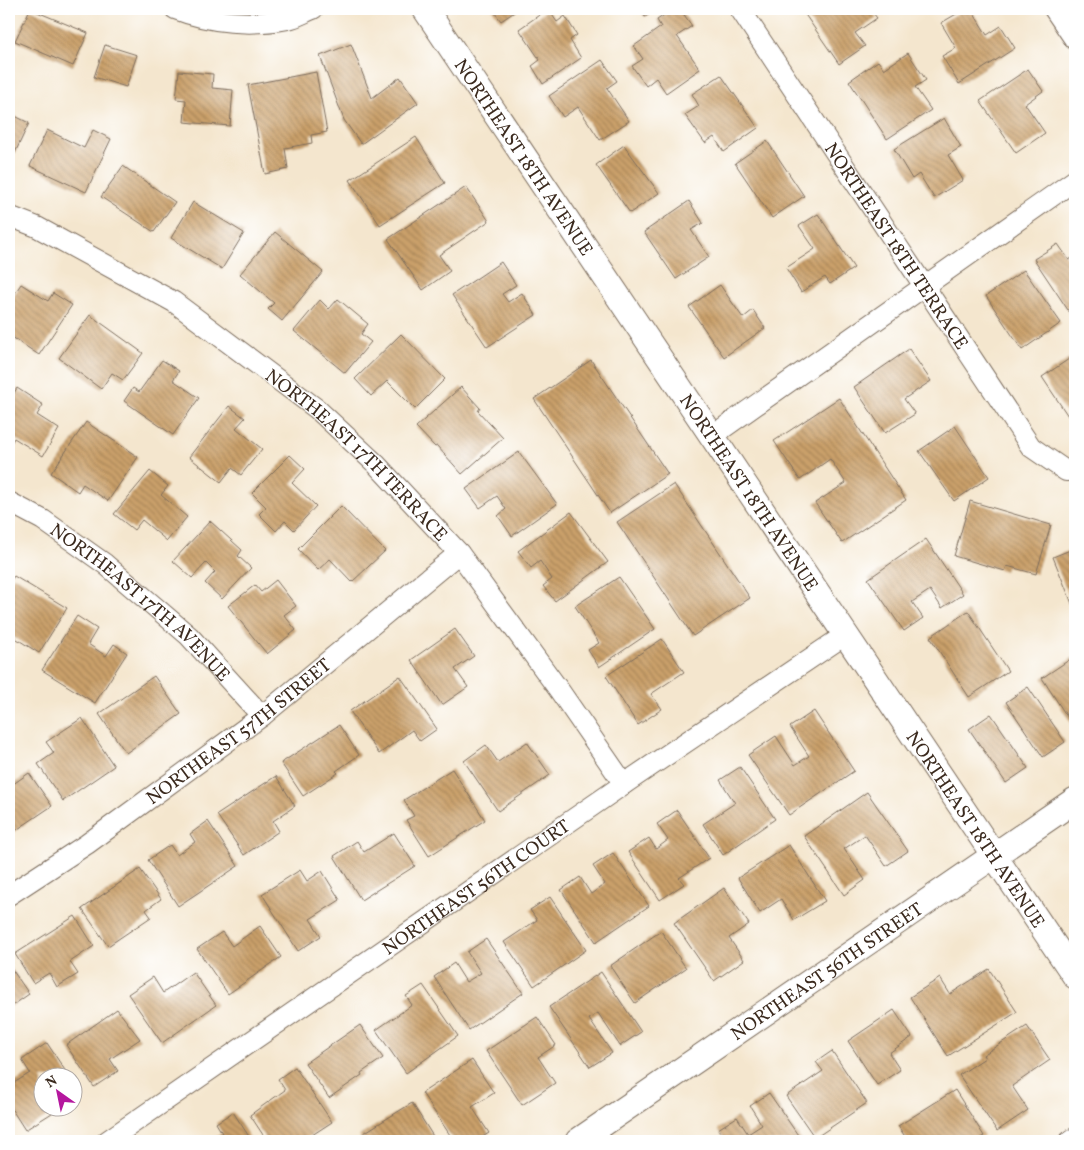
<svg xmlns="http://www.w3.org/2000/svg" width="1084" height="1150" viewBox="0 0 1084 1150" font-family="Vollkorn,serif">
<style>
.building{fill:url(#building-back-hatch)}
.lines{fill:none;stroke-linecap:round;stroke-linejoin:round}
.minor-casing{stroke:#7c6c5c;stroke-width:22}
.tertiary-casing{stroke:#7c6c5c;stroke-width:27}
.minor{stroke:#fff;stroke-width:20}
.tertiary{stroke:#fff;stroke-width:25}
.labels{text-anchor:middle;stroke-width:5;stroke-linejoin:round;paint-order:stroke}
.street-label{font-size:19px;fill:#3b2a1e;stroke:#fff}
</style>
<defs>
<pattern id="building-back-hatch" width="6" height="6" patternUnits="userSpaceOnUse" patternTransform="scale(1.25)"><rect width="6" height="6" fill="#caa06a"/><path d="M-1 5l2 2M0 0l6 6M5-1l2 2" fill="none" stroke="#a58357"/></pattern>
</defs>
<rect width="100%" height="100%" fill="#fff"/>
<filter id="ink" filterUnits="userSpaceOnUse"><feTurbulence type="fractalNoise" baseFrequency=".02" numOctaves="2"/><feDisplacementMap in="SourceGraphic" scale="10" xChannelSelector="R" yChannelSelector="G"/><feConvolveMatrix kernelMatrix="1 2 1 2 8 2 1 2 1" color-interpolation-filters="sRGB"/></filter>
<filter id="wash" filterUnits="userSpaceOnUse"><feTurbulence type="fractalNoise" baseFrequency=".0096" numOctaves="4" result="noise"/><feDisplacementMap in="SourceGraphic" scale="20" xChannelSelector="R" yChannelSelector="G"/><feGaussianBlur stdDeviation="1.12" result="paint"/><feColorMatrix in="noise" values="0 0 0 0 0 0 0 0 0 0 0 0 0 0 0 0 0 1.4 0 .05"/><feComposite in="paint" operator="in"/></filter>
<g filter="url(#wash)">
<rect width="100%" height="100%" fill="#f4e6ce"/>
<g id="blocks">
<!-- building -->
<g class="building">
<path d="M30 9 88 33 73 66 15 41Z"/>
<path d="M492 9H519L501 21Z"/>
<path d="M548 9 557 22 565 16 577 35 570 40 581 58 543 84 532 66 540 60 519 29Z"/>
<path d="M639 9H658L645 17Z"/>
<path d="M673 9H680L692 26 677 36 700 69 666 93 656 78 646 86 632 66 643 59 634 46 661 27 657 20Z"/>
<path d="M809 9H870L877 18 855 33 865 46 839 64 804 13Z"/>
<path d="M965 9H971L987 35 1001 26 1015 48 959 84 942 56 956 48 941 23Z"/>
<path d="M351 44 372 98 400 77 418 103 361 144 344 120 320 56Z"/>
<path d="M105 45 137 55 126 87 94 77Z"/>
<path d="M908 53 926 80 915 87 931 110 887 139 849 81 878 61 884 69Z"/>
<path d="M602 60 617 81 607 88 629 121 600 140 578 107 563 117 549 96Z"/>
<path d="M1028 69 1043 91 1025 104 1045 133 1016 153 980 101Z"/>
<path d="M179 71 213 74 212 88 233 90 230 126 184 122 186 100 176 99Z"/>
<path d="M316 72 327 132 311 135 312 143 285 148 288 169 265 174 248 85Z"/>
<path d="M721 75 758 128 724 152 714 137 705 143 685 115 699 106 692 94Z"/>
<path d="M9 113 29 123 14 155 9 152Z"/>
<path d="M944 118 961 147 948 155 963 180 934 198 919 174 912 179 894 149Z"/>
<path d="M47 130 84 148 93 130 111 139 86 192 30 166Z"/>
<path d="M416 137 445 183 380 225 350 180Z"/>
<path d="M767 141 804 196 772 218 735 163Z"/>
<path d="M624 145 659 193 630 213 596 165Z"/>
<path d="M123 166 175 202 154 232 101 197Z"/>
<path d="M466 187 489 221 439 255 450 271 423 290 388 239Z"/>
<path d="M689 201 703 223 691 230 709 257 676 279 644 232Z"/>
<path d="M193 202 244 233 222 269 171 238Z"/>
<path d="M818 214 854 268 830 284 825 277 801 292 786 268 815 249 799 226Z"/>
<path d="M275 232 323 272 282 321 268 309 274 303 240 274Z"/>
<path d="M1058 244 1069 260 1075 256V314L1072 316 1034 259Z"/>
<path d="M501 262 516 285 502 294 508 302 522 293 536 315 487 347 452 295Z"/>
<path d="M1024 270 1061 323 1022 350 986 296Z"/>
<path d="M21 284 48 301 53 293 72 305 39 355 9 335V302Z"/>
<path d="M720 285 743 318 753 310 765 328 724 357 689 307Z"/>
<path d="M338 299 368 324 361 334 371 342 345 373 294 331 320 300 329 309Z"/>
<path d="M90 315 143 353 123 380 112 373 101 389 59 358Z"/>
<path d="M401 334 445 379 415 409 387 381 371 396 355 379Z"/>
<path d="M909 349 931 381 904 399 915 414 885 433 854 387Z"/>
<path d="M1075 355V424L1074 425 1042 377Z"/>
<path d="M162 360 179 371 173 380 199 398 173 435 124 401 133 388 139 392Z"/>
<path d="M591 360 668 474 610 513 534 399Z"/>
<path d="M461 387 480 408 478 411 503 438 462 474 437 446 435 447 416 427Z"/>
<path d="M17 388 43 405 37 415 59 429 43 456 14 438 9 447V401Z"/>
<path d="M839 398 906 500 842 543 815 503 846 483 830 459 800 480 774 441Z"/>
<path d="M229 406 245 418 236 428 262 449 241 475 232 468 221 482 189 457Z"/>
<path d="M86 422 138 457 108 501 83 484 78 492 51 473Z"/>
<path d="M955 426 989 477 954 501 919 451Z"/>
<path d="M519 452 557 504 512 536 498 516 506 509 497 496 480 508 466 489Z"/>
<path d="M290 455 305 469 292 483 316 506 294 530 285 521 276 531 259 514 266 507 252 493Z"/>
<path d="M150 471 168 486 161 495 187 517 167 541 142 520 134 530 114 514Z"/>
<path d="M674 484 750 598 693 636 617 522Z"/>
<path d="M970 501 1051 525 1036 574 1007 566 1005 571 954 556Z"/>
<path d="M341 506 385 551 352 582 330 559 318 570 298 549Z"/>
<path d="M571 512 608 562 555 601 543 586 552 579 540 561 531 568 518 551Z"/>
<path d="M210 521 242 550 238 556 251 568 222 599 205 583 215 572 206 563 192 578 173 561Z"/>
<path d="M926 539 963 594 942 608 930 590 912 602 923 618 904 631 868 579Z"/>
<path d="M1075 548V611L1053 557Z"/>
<path d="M14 576 67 608 39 653 9 634V583Z"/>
<path d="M619 577 655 629 599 667 588 650 599 643 575 606Z"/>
<path d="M276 580 296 606 284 615 296 630 267 654 228 606 255 585 261 592Z"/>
<path d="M968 611 1008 671 969 697 930 637Z"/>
<path d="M77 616 97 629 88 644 106 656 114 644 127 653 95 703 42 670Z"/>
<path d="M455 629 474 656 455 669 468 687 442 705 411 660Z"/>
<path d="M662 639 684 672 651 694 662 709 638 725 606 676Z"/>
<path d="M1075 656V729L1042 678Z"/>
<path d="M154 676 181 714 126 753 99 714Z"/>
<path d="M400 676 437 729 420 741 412 730 379 754 350 711Z"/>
<path d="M1028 687 1065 742 1043 757 1006 702Z"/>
<path d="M814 711 854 771 789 815 748 755 776 736 795 765 809 756 790 727Z"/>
<path d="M991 714 1028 768 1006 783 969 729Z"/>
<path d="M82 718 114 766 63 801 38 764 54 753 46 742Z"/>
<path d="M339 725 359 755 336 771 338 773 303 796 281 763Z"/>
<path d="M527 742 550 775 498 811 464 761 486 745 498 762Z"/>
<path d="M740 767 775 819 723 855 703 824 735 803 720 780Z"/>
<path d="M452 769 485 820 429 856 406 820 414 816 404 800Z"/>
<path d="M29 773 52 806 9 835V787Z"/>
<path d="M276 776 295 806 273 821 279 831 244 855 217 815Z"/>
<path d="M867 792 908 851 886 866 865 835 844 849 865 880 844 895 804 836Z"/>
<path d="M677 810 709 858 679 878 684 884 660 900 628 852 649 838 656 849 668 840 657 824Z"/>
<path d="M208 821 238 866 178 906 148 860 170 845 177 855 195 842 190 834Z"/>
<path d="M394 833 415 866 361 900 334 856 357 841 364 852Z"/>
<path d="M789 845 825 901 794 920 781 899 760 913 738 878Z"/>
<path d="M613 853 649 906 596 942 561 890 580 877 591 894 605 884 593 866Z"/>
<path d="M140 869 161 899 146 910 151 917 108 946 82 909Z"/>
<path d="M300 870 307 881 322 871 340 900 310 919 321 936 298 951 262 894Z"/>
<path d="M724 888 749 924 729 938 744 960 714 981 674 923Z"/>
<path d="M550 897 586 950 534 986 504 942 537 920 530 910Z"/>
<path d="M75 916 94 946 70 962 78 974 57 987 49 973 33 983 15 954Z"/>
<path d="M260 926 281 957 228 994 197 949 222 932 232 946Z"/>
<path d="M661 931 686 968 635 1003 610 966Z"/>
<path d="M486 939 523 993 469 1030 434 977 454 963 466 982 481 973 467 952Z"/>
<path d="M9 965 29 994 9 1008Z"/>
<path d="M989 969 1017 1012 948 1056 910 997 940 978 950 994Z"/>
<path d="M193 972 216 1005 162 1043 128 994 153 977 163 993Z"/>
<path d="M601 972 641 1032 620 1046 598 1013 589 1019 612 1053 590 1067 549 1007Z"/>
<path d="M423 985 458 1036 406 1073 376 1030 412 1005 406 996Z"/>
<path d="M117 1009 140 1039 110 1059 118 1071 94 1087 66 1045Z"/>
<path d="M894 1010 912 1037 889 1053 900 1070 877 1085 848 1041Z"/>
<path d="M537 1017 556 1045 538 1057 555 1083 522 1105 486 1051Z"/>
<path d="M360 1025 383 1058 361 1073 362 1075 329 1098 305 1063Z"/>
<path d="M1027 1026 1050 1060 1012 1086 1028 1110 997 1131 959 1075 985 1058 983 1055Z"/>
<path d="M47 1043 70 1078H42V1108H60L25 1130 9 1105V1086L30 1073 22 1060Z"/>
<path d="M832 1051 867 1103 815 1138 786 1096 823 1071 816 1062Z"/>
<path d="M472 1060 494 1093 472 1107 489 1133 476 1141H454L422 1093Z"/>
<path d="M295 1067 332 1122 303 1141H267L250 1115 285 1090 278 1079Z"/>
<path d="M72 1081 81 1093 72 1099Z"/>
<path d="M955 1090 984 1136 976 1141H908L898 1126Z"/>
<path d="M769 1093 802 1141H726L718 1129 737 1117 748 1134 762 1125 750 1106Z"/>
<path d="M412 1103 436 1141H363L359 1136Z"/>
<path d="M233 1112 252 1141H210L222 1133 216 1123Z"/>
</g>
</g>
</g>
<g filter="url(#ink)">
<use href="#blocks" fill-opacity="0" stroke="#7c6c5c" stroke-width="1"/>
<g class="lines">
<!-- minor casing -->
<g class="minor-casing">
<g id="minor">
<path d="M175 9C211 23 251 26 288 19 297 17 305 12 313 9"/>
<path id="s1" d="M740 9 1031 447 1066 471 1075 470"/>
<path d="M1054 9 1075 40"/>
<path id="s2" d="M9 216 37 227 174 302 317 409 376 464 459 553 559 690 624 784"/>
<path d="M712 436 1075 180"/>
<path id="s3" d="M9 502 43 520 105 564 189 636 262 716"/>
<path id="s4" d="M9 895 87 844 262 716 459 553"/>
<path id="s5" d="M107 1141 624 784 845 635"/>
<path d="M1070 1141 1075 1138"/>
</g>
</g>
<!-- tertiary casing -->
<g class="tertiary-casing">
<g id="tertiary">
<path id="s6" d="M425 9 1075 976"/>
<path id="s7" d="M578 1141 1075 800"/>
</g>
</g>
<!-- minor -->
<use href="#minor" class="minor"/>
<!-- tertiary -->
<use href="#tertiary" class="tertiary"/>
</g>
</g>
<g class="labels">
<!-- street labels -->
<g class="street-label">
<text dy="7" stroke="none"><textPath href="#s6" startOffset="178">NORTHEAST 18TH AVENUE</textPath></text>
<text dy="7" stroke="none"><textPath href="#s1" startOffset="284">NORTHEAST 18TH TERRACE</textPath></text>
<text dy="7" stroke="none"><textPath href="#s2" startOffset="425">NORTHEAST 17TH TERRACE</textPath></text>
<text dy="7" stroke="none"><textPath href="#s6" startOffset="582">NORTHEAST 18TH AVENUE</textPath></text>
<text dy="7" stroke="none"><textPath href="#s3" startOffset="166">NORTHEAST 17TH AVENUE</textPath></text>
<text dy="7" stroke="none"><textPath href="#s4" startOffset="282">NORTHEAST 57TH STREET</textPath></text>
<text dy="7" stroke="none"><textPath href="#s6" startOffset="988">NORTHEAST 18TH AVENUE</textPath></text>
<text dy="7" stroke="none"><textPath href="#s5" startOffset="448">NORTHEAST 56TH COURT</textPath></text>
<text dy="7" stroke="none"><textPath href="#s7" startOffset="301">NORTHEAST 56TH STREET</textPath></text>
</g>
</g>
<!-- margin -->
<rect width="1084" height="1150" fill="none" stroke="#fff" stroke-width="30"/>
<!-- north arrow -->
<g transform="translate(58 1092) rotate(327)"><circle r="24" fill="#ffffff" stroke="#b1aaa5"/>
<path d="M0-4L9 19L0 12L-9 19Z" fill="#b5179e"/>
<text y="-8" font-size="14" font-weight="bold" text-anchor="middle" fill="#3b2a1e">N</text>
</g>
</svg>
